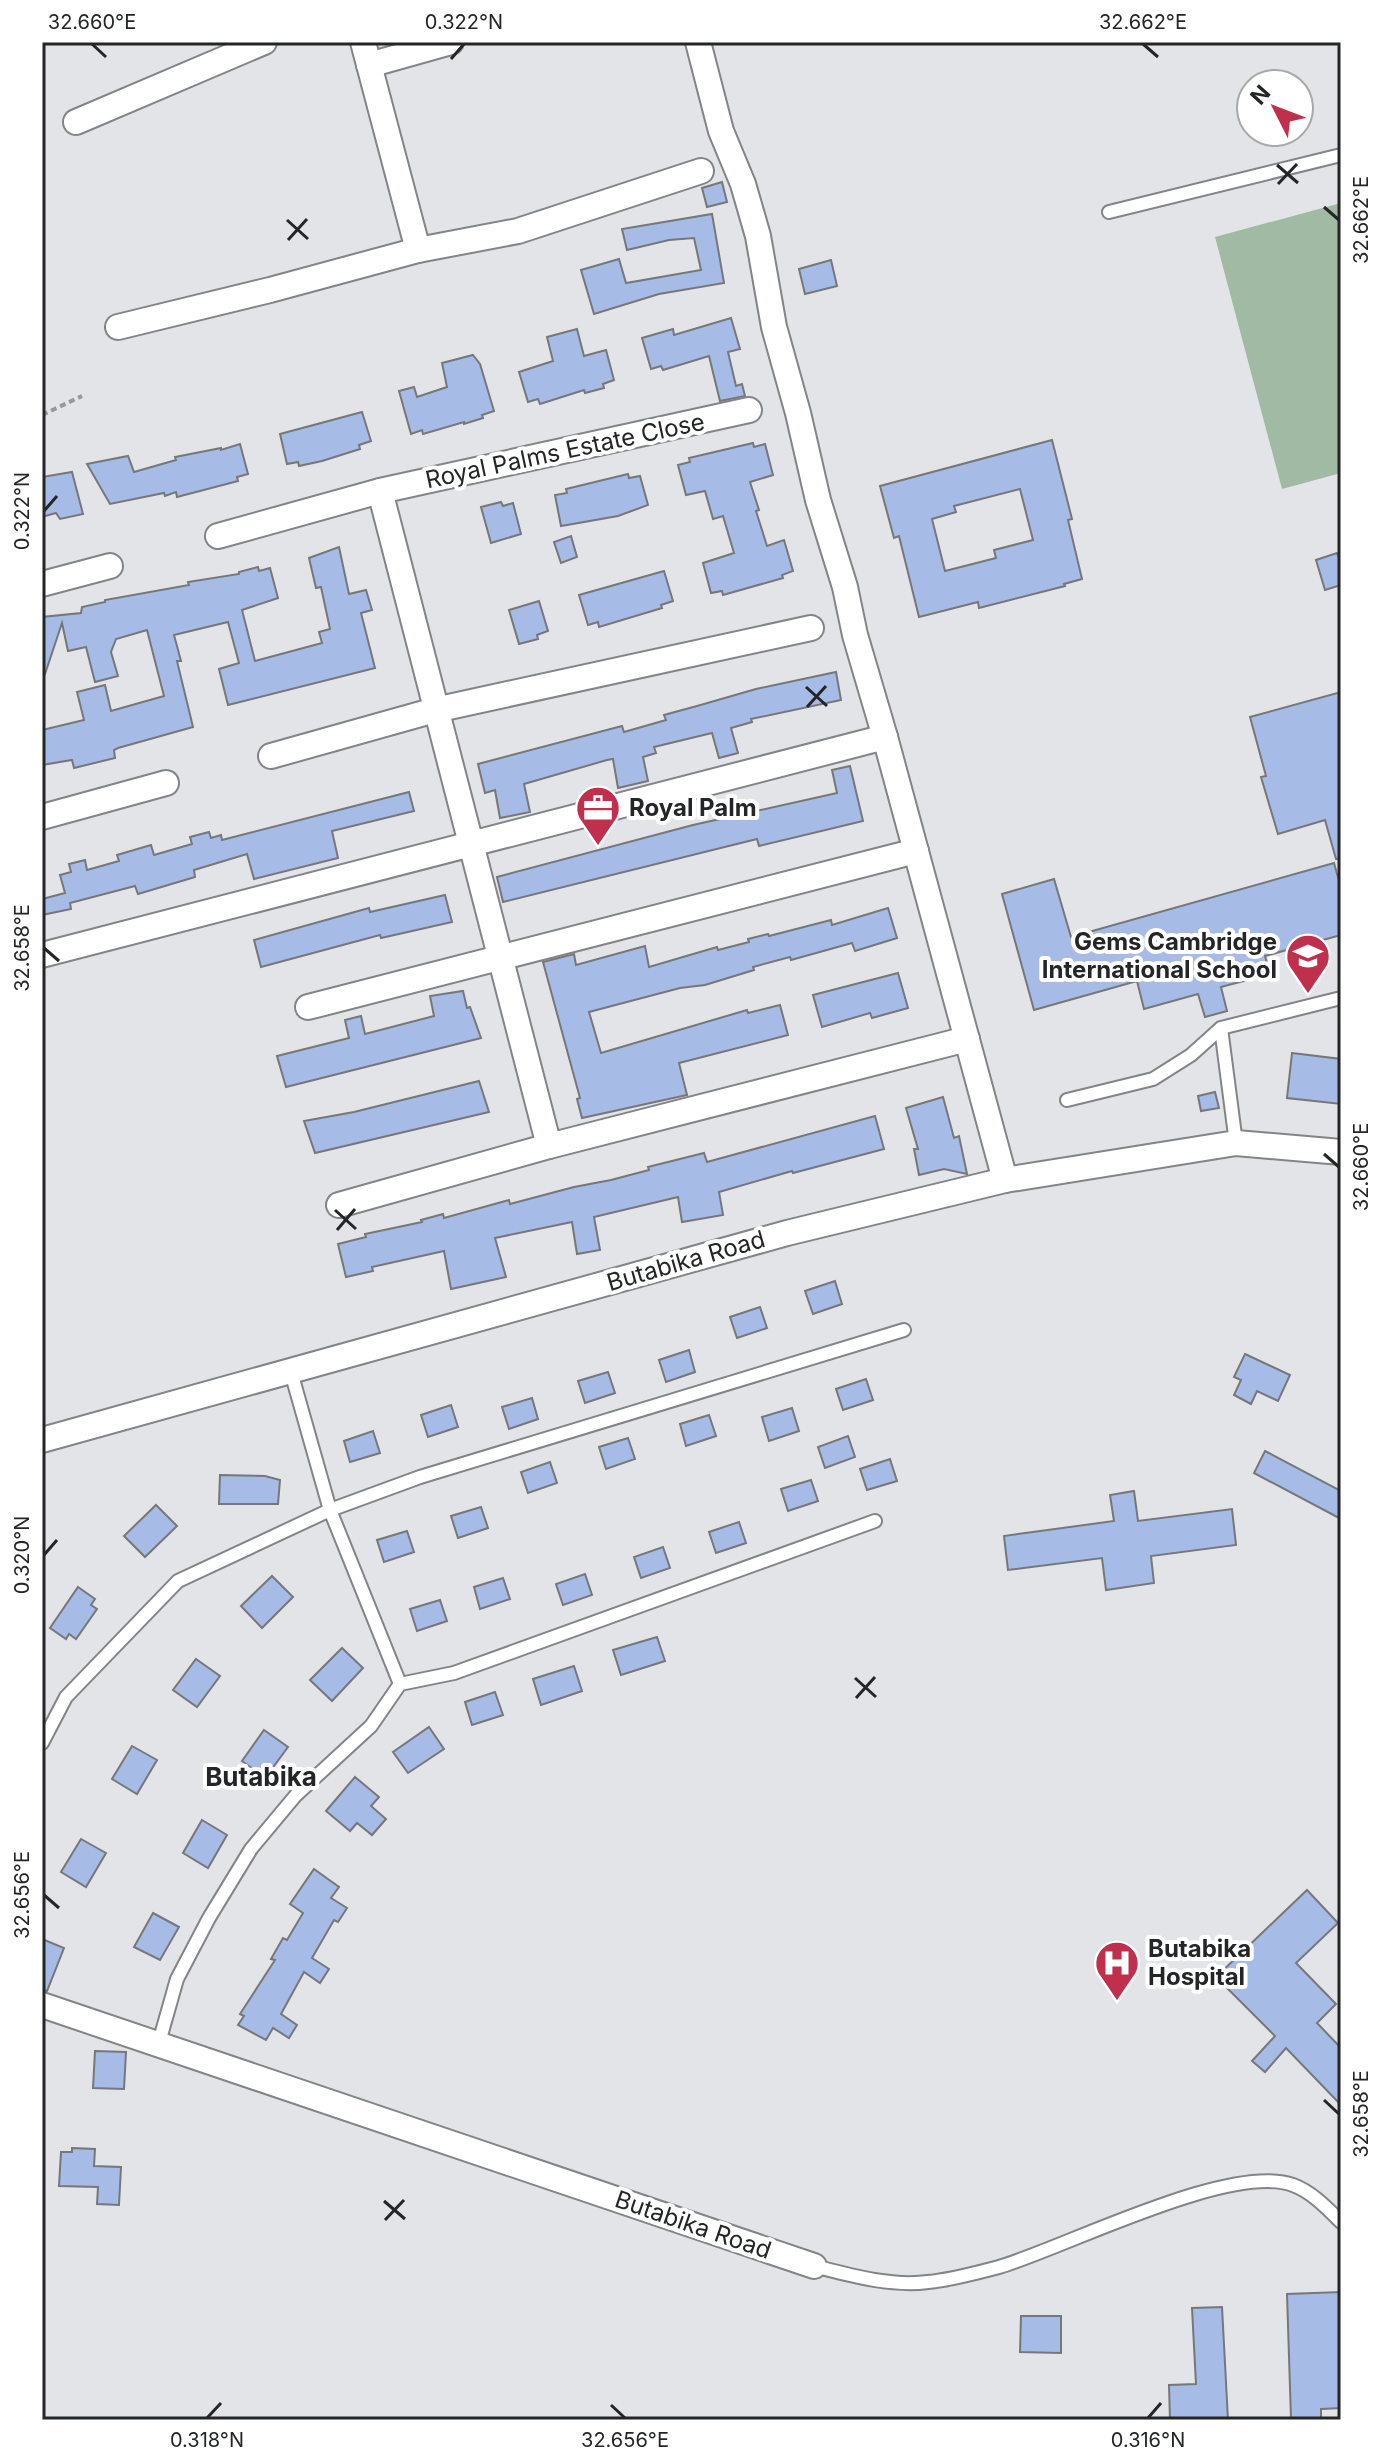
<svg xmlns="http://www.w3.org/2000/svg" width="1383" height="2462" viewBox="0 0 1383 2462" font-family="Inter,sans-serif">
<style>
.green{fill:#a0baa4}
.building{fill:#a6bce7;stroke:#76777a;stroke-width:2;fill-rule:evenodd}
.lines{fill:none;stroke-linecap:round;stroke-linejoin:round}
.service-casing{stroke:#838487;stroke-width:16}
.minor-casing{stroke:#838487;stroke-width:28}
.path{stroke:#96989a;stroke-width:4;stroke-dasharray:6 4;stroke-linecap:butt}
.service{stroke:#fff;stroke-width:12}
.minor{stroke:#fff;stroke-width:24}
.ticks{fill:none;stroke:#242526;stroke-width:3}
.labels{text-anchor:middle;stroke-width:8;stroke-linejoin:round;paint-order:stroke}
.street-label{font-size:24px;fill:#242526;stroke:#fff}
.poi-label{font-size:24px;font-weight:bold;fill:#242526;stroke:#fff;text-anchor:start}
.neighbourhood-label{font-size:26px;font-weight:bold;fill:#242526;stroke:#fff}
.neatline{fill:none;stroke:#242526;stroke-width:3}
.ticks-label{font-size:20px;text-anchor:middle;fill:#242526}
</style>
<rect width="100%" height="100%" fill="#e2e4e7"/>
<!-- green -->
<path class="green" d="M1341 203V473L1282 489 1215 237Z"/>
<!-- building -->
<g class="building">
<path d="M722 182 727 202 707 207 702 188Z"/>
<path d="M712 214 724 283 659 294 594 314 581 270 619 259 626 283 701 270 694 238 669 240 627 250 622 229Z"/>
<path d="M831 260 837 286 805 294 799 269Z"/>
<path d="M731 318 740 349 728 352 736 386 742 384 745 396 720 401 709 356 663 370 661 366 651 369 642 338 673 329 674 335Z"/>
<path d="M577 329 584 356 606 350 614 380 603 384 604 388 585 393 584 390 540 404 538 399 528 402 519 372 553 361 547 337Z"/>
<path d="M473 355 480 364 494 411 482 415 483 418 464 424V422L423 434 422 430 411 434 399 391 414 387 417 397 447 387 442 363Z"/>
<path d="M362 412 371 441 359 445 360 449 322 461 299 466 298 462 287 464 280 434Z"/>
<path d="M1052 440 1072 519 1068 520 1082 579 1064 584 1065 586 979 608 978 602 919 617 899 536 894 538 880 486ZM1020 489 1033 540 994 550 996 558 945 571 932 519 956 512 954 506Z"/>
<path d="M753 443 754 447 765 444 773 475 750 482 759 510 756 511 767 546 784 540 793 571 782 575 783 578 723 595 722 591 711 593 703 563 734 553 723 516 713 519 705 491 686 495 678 465 690 462 689 458Z"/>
<path d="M240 444 248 474 237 477 238 481 177 497 176 492 165 496 164 493 110 504 87 464 128 456 134 472 176 460 175 457 221 448V450Z"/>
<path d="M72 472 83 514 60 519 56 513 42 517V477Z"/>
<path d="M628 474 629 478 640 476 648 505 618 516 561 526 555 495 567 493 566 489Z"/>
<path d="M501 502 503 506 513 503 521 534 491 543 481 507Z"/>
<path d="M571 536 577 557 561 563 554 542Z"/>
<path d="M339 547 349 594 366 590 372 610 361 613 375 668 228 705 219 669 239 663 228 622 174 635 181 661H177L193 727 118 748 114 750 115 758 74 768 72 760 42 765V730L84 720 77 692 105 685 111 711 164 696 147 630 116 639 111 652 118 676 95 682 86 647 68 651 62 623 45 674 42 673V617L81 613 82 607 105 602V600L189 585 188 582 239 574V572L258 567 259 571 270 568 278 598 242 610 255 661 322 643 319 632 330 629 321 587 316 588 309 558Z"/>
<path d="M1337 553 1341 564V585L1325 590 1316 560Z"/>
<path d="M664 571 673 601 661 605 662 608 599 627 598 622 588 625 579 595Z"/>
<path d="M539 601 548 631 537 635 538 639 519 644 509 610Z"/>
<path d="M836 672 841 700 751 719 752 722 731 728 738 753 719 758 712 733 654 747 656 753 643 757 648 781 618 788 613 759 607 760 524 784 530 812 500 818 495 790 485 793 478 764 622 726 624 732 666 720 664 715 697 706 756 689Z"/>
<path d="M1341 692V859H1336L1325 820 1278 834 1261 777 1266 776 1250 717Z"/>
<path d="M850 766 863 821 759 846 757 839 503 902 497 877 693 825 837 793 832 770Z"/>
<path d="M409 792 414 811 332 831 338 858 254 879 247 854 194 870 195 877 138 894 135 886 70 903 71 909 42 915V899L65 893 60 875 71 872 69 864 85 860 87 870 119 861 117 855 151 845 154 855 192 844 190 837 209 832 211 838 221 835 222 840Z"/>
<path d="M1334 863 1341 888V935L1265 956 1270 974 1221 987 1227 1011 1205 1017 1198 994 1144 1009 1137 981 1034 1010 1002 894 1054 879 1071 937Z"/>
<path d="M445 895 452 922 381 938 380 935 261 967 254 940 369 908 370 912Z"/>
<path d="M888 908 897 938 855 951 852 943 791 960 790 957 753 967 754 970 705 985 680 988 589 1012 601 1053 747 1010 748 1013 780 1005 788 1035 679 1063 687 1095 582 1118 577 1099 580 1098 543 962 574 954 576 965 645 946 649 967 717 947 718 950 749 942 748 939 768 934 769 936 831 920 832 925Z"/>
<path d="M898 973 908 1008 872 1018 870 1013 822 1027 813 995Z"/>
<path d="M463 991 467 1008 470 1007 481 1038 286 1087 277 1056 349 1038 345 1020 361 1016 365 1034 434 1016 430 996Z"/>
<path d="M1292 1053 1341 1059V1104L1287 1098Z"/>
<path d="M479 1081 489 1112 315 1153 304 1121 354 1112Z"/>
<path d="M1215 1092 1219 1108 1201 1111 1198 1096Z"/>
<path d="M943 1097 954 1138 959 1136 967 1174 944 1169 919 1175 914 1149H918L906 1108Z"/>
<path d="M875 1116 884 1149 793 1173 792 1171 719 1192 723 1215 682 1222 678 1197 594 1217 600 1250 577 1254 572 1222 495 1238 506 1277 451 1289 444 1251 372 1267 373 1271 346 1277 338 1244 366 1237 365 1234 422 1222 421 1220 443 1214 444 1218 509 1200 510 1204 574 1187 611 1180 649 1170 648 1167 704 1153 707 1162Z"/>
<path d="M835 1281 842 1304 813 1314 805 1291Z"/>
<path d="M760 1307 767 1328 737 1338 730 1317Z"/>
<path d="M689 1350 695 1372 666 1382 659 1360Z"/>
<path d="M1245 1354 1290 1375 1278 1401 1257 1391 1251 1404 1234 1395 1241 1380 1234 1377Z"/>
<path d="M608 1372 615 1393 585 1403 578 1381Z"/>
<path d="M866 1379 873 1400 843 1410 836 1389Z"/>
<path d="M532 1398 538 1419 509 1429 502 1407Z"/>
<path d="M451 1405 458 1427 428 1437 421 1415Z"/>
<path d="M792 1408 799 1431 769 1441 762 1417Z"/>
<path d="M709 1415 716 1436 686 1446 680 1424Z"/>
<path d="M373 1431 380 1453 350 1462 344 1441Z"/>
<path d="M848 1436 855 1457 825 1468 818 1447Z"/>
<path d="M628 1438 635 1459 606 1469 599 1447Z"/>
<path d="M1265 1451 1341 1491V1519L1254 1473Z"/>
<path d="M890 1459 897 1481 867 1490 860 1469Z"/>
<path d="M550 1462 557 1483 528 1493 521 1472Z"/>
<path d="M220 1475 265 1476 280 1480 278 1504H219Z"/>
<path d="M811 1480 818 1501 788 1511 781 1489Z"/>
<path d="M1134 1491 1138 1521 1232 1509 1236 1545 1151 1556 1154 1583 1106 1590 1102 1558 1008 1570 1004 1536 1114 1521 1110 1495Z"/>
<path d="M156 1505 177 1526 145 1557 124 1536Z"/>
<path d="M481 1507 488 1528 458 1538 451 1516Z"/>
<path d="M739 1522 746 1543 716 1553 709 1532Z"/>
<path d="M407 1531 414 1552 384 1562 377 1540Z"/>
<path d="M663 1547 670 1568 641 1578 634 1557Z"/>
<path d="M585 1574 592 1595 563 1605 556 1584Z"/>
<path d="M272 1576 293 1597 262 1628 241 1606Z"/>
<path d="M503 1578 510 1599 480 1609 474 1587Z"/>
<path d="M78 1587 95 1599 91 1605 97 1609 76 1639 69 1634 66 1639 50 1628Z"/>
<path d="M440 1600 447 1621 417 1631 410 1609Z"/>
<path d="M657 1637 665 1661 621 1675 613 1650Z"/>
<path d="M342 1648 363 1668 332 1701 310 1680Z"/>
<path d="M196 1659 220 1676 197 1707 173 1690Z"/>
<path d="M574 1666 582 1691 541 1705 533 1679Z"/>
<path d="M495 1692 503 1715 472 1725 465 1702Z"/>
<path d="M429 1727 444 1749 408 1773 393 1752Z"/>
<path d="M264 1730 288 1747 265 1778 242 1761Z"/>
<path d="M132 1746 157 1760 137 1794 112 1779Z"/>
<path d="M355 1777 379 1797 371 1806 386 1819 372 1835 357 1823 350 1831 326 1811Z"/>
<path d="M202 1820 227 1835 208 1868 183 1853Z"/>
<path d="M81 1839 106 1853 86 1887 61 1872Z"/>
<path d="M314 1869 339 1887 331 1898 347 1908 338 1922 334 1920 312 1958 329 1969 320 1983 304 1972 281 2014 297 2025 289 2038 273 2028 266 2040 238 2025 244 2016 240 2014 275 1960 271 1959 283 1938 287 1940 303 1913 290 1904Z"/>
<path d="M1307 1890 1338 1923 1296 1963 1336 2004 1317 2023 1341 2048V2105L1286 2048 1265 2072 1252 2061 1275 2036 1216 1977Z"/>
<path d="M153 1913 179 1927 160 1960 134 1947Z"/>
<path d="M42 1939 64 1948 47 1991 42 1990Z"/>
<path d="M95 2051 126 2052 124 2089 93 2088Z"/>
<path d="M72 2148 95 2149 94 2166 121 2167 119 2205 97 2204 98 2187 59 2186 61 2152H72Z"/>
<path d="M1341 2292V2408L1321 2409V2418L1291 2419 1287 2294Z"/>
<path d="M1222 2307 1228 2420H1170L1169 2385 1196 2384 1192 2308Z"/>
<path d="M1021 2316H1061V2353L1020 2352Z"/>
</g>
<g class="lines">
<!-- service casing -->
<g class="service-casing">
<g id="service">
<path d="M1109 212 1341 155"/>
<path d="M1221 1028 1236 1143"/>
<path d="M1067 1100 1153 1079 1191 1055 1221 1028 1341 998"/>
<path d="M291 1372 330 1510 400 1684"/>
<path d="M42 1743 66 1697 178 1581 330 1510 420 1477 904 1330"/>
<path d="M158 2046 177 1979 209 1918 251 1849 296 1795 371 1726 400 1684 454 1673 875 1521"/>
<path d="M814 2266C849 2275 891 2287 928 2282 951 2280 976 2273 999 2267 1066 2247 1231 2162 1293 2185 1312 2192 1327 2208 1341 2222"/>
</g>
</g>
<!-- minor casing -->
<g class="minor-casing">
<g id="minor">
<path d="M363 42 418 250"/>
<path d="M698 42 721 131 743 184 758 236 774 327 798 413 818 500 845 587 855 635 885 737"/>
<path d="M369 65 451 42"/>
<path d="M76 122 264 42"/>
<path d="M118 327 270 290 418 250 518 231 701 171"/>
<path d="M380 491 549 1146 967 1039"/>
<path d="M218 536 380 491 749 410"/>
<path d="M42 584 110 566"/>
<path d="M271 756 435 710 811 628"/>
<path d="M42 817 166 783"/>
<path d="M42 955 885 737 1005 1180"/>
<path d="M308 1007 916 851"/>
<path d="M339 1205 549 1146"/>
<path d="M42 1440 787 1233 1005 1180 1236 1143 1341 1152"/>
<path d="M42 2005 814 2266"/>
</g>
</g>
<!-- path -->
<path class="path" d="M42 415 82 396"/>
<!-- service -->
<use href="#service" class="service"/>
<!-- minor -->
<use href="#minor" class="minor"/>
</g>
<!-- ticks -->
<path class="ticks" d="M92 44 106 57M1143 44 1158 57M451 59 464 44M1277 165 1298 183M1278 184 1297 164M1324 207 1339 220M287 220 308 239M288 240 307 219M44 511 57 496M806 687 827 706M807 707 826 686M44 948 59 961M1324 1154 1339 1167M335 1210 356 1229M337 1230 355 1209M44 1555 57 1540M855 1678 876 1697M856 1698 875 1677M44 1895 59 1908M1324 2100 1339 2114M384 2201 405 2219M385 2220 404 2200M611 2405 625 2418M207 2418 221 2403M1148 2418 1161 2403"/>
<!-- icons -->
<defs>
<g id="office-pin" transform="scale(2.3)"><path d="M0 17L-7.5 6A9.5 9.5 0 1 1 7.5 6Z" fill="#c02f4c" stroke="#fff"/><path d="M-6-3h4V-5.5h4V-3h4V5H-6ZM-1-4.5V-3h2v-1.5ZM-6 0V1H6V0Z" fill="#fff"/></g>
<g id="school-pin" transform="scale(2.3)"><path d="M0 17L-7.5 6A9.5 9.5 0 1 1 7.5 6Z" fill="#c02f4c" stroke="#fff"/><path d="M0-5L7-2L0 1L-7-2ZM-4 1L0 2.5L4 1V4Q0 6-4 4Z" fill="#fff"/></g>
<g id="hospital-pin" transform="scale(2.3)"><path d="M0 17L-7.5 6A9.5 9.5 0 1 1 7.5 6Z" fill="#c02f4c" stroke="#fff"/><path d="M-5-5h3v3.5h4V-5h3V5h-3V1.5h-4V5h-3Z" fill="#fff"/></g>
</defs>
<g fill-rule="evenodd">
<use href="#office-pin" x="598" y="808"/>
<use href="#school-pin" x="1308" y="956"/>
<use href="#hospital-pin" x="1117" y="1963"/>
</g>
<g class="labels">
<!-- street labels -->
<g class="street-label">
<text transform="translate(565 451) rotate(-12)" y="8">Royal Palms Estate Close</text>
<text transform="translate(686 1261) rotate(-16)" y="8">Butabika Road</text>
<text transform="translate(693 2225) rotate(19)" y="8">Butabika Road</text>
</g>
<!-- poi labels -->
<g class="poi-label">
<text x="629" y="816">Royal Palm</text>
<text x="1277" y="950" text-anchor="end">Gems Cambridge<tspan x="1277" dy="28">International School</tspan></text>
<text x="1148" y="1957">Butabika<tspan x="1148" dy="28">Hospital</tspan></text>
</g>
<!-- neighbourhood labels -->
<g class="neighbourhood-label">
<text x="261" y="1786">Butabika</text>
</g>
</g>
<!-- border -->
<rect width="1383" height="2462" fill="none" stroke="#ffffff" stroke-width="88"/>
<!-- north arrow -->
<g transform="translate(1275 108) rotate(312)"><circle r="38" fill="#ffffff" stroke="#a7a8a8" stroke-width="2"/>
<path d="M0-6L14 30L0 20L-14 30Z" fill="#c02f4c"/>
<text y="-12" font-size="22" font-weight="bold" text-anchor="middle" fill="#242526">N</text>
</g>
<rect x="44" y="44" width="1295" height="2374" class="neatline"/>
<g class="ticks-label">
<text x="92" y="29">32.660°E</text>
<text x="464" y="29">0.322°N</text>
<text x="1143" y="29">32.662°E</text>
<text transform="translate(1361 220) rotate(-90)" y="7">32.662°E</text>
<text transform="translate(22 511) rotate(-90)" y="7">0.322°N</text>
<text transform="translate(22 948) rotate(-90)" y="7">32.658°E</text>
<text transform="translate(1361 1167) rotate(-90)" y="7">32.660°E</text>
<text transform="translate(22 1555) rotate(-90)" y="7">0.320°N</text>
<text transform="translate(22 1895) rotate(-90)" y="7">32.656°E</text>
<text transform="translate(1361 2114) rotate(-90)" y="7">32.658°E</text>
<text x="207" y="2447">0.318°N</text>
<text x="625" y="2447">32.656°E</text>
<text x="1148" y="2447">0.316°N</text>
</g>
</svg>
